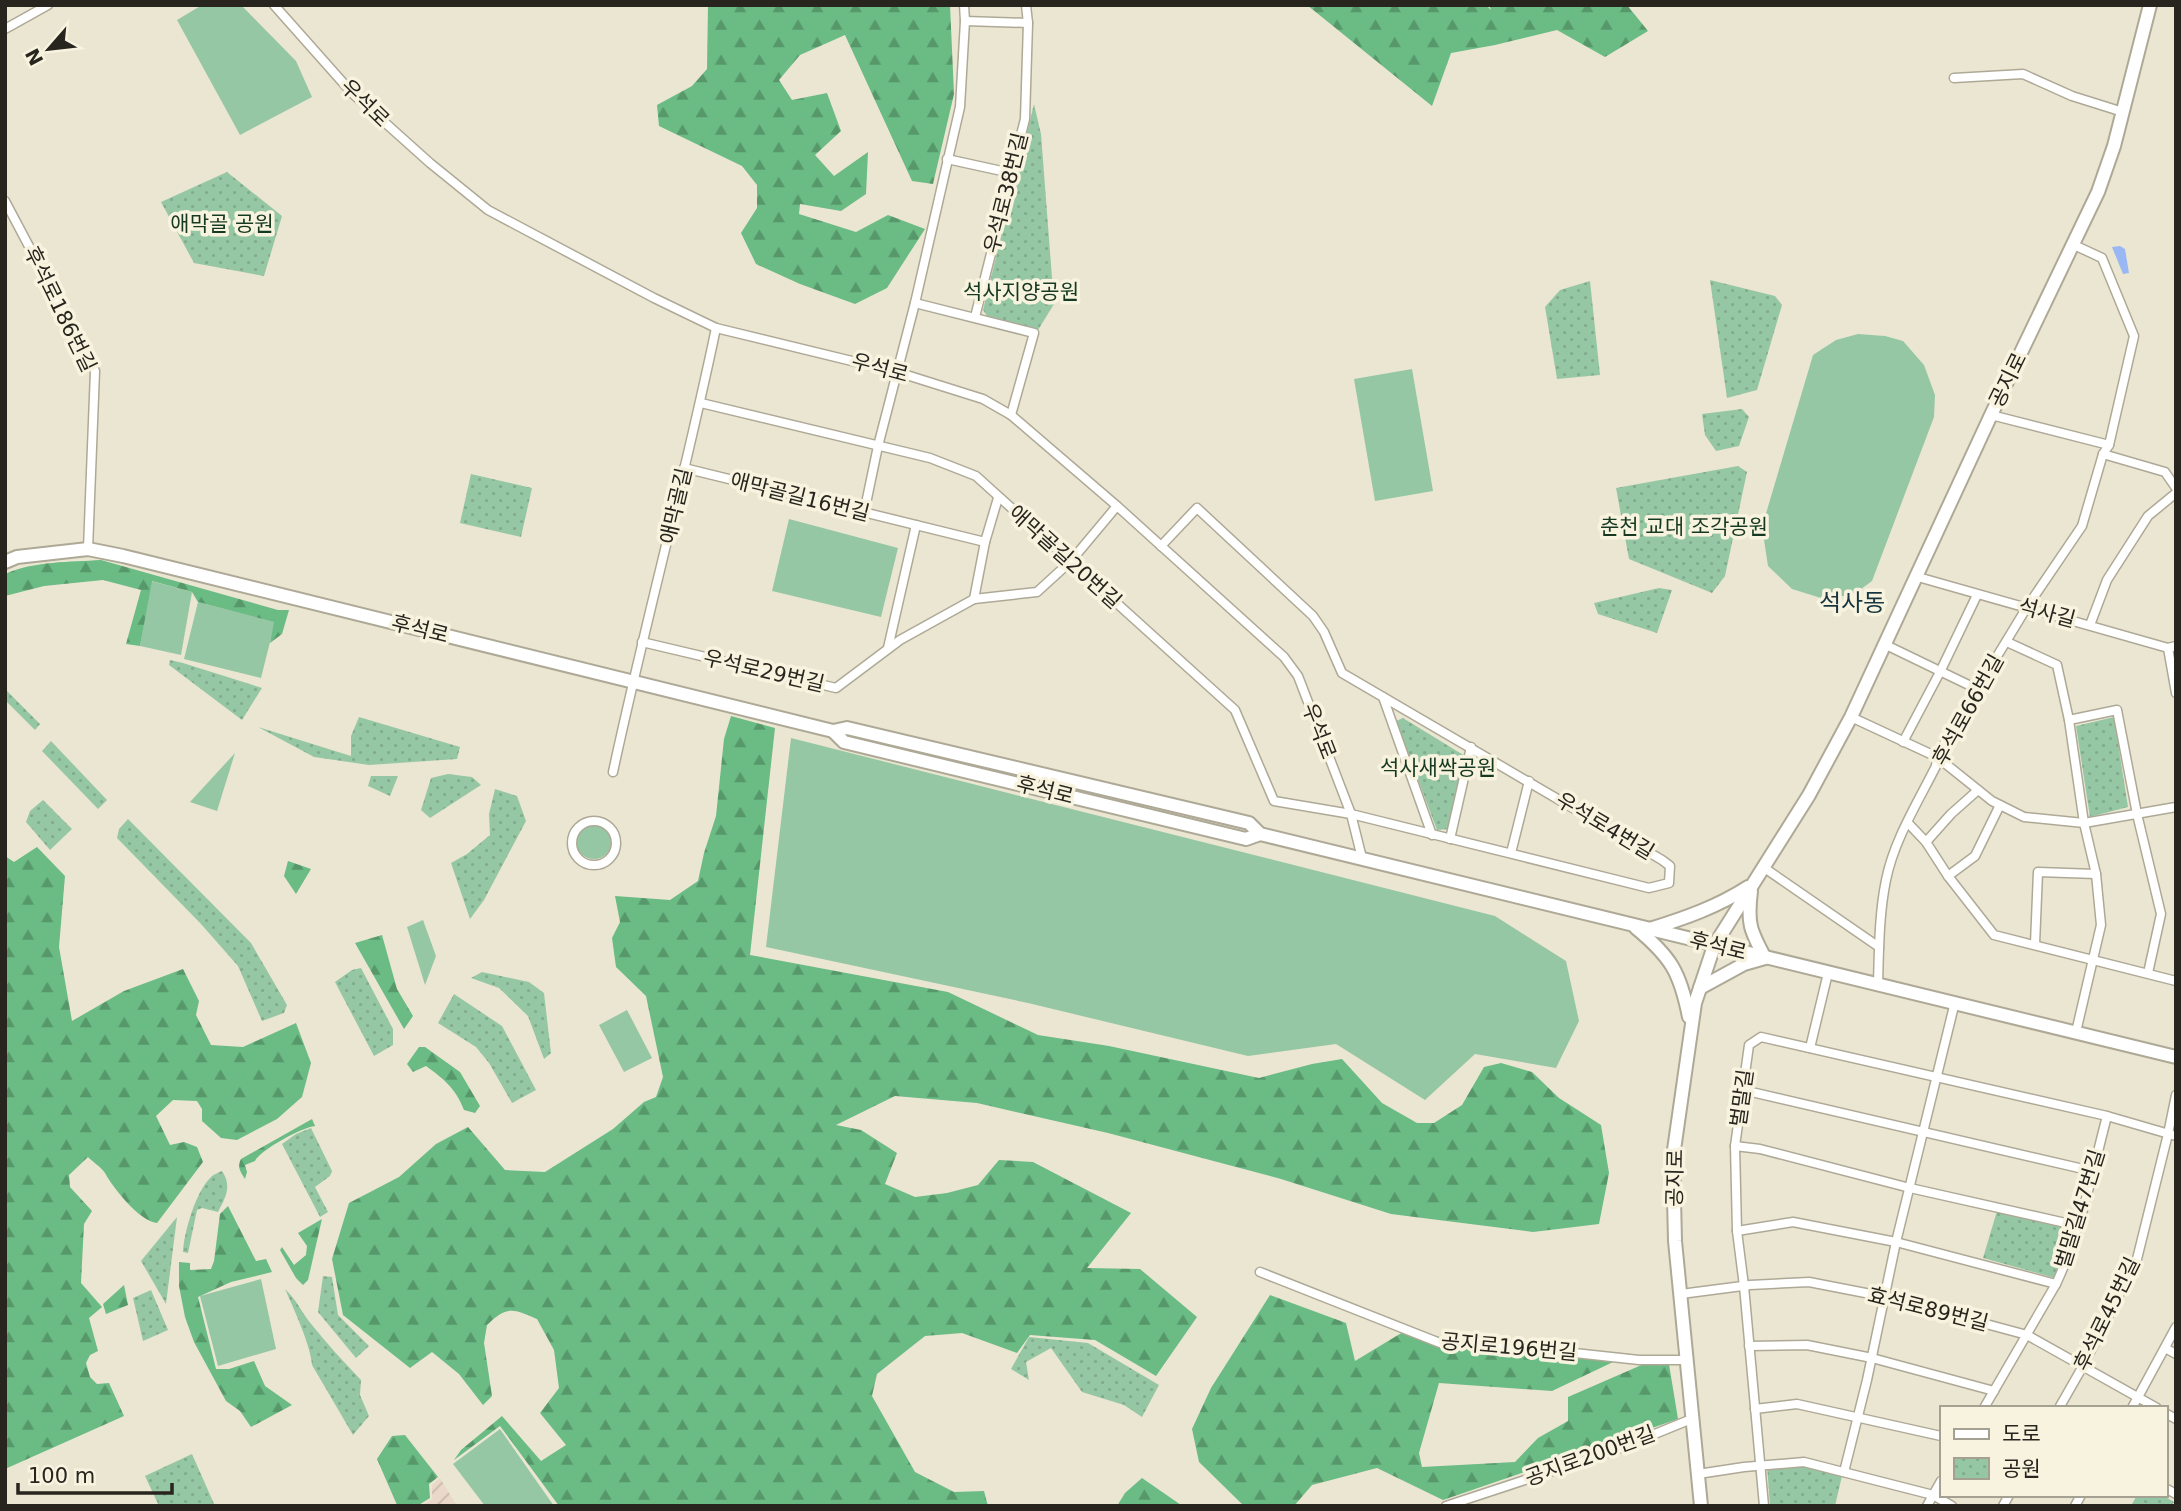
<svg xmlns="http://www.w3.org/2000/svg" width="2181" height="1511" viewBox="0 0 2181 1511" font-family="'DejaVu Sans','Noto Sans KR',sans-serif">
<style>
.industrial{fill:url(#industrial-furrows)}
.grass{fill:#96c7a4}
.forest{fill:url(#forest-firs)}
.park{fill:url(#park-dots)}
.water{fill:#99b7f2}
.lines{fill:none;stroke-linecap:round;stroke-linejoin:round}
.street-casing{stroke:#aea996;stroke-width:11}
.secondary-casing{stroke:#aea996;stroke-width:16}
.street{stroke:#fff;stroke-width:8}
.secondary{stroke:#fff;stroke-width:12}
.labels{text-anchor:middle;stroke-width:7;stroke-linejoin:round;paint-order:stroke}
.street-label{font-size:21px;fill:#27251e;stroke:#f8f3df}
.park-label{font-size:21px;fill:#163922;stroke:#f8f3df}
.quarter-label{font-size:24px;fill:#183640;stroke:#f8f3df}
</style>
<defs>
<pattern id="industrial-furrows" width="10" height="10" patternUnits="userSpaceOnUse" patternTransform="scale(1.75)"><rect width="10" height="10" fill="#ead8c8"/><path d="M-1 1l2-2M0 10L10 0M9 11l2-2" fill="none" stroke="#c9b9ab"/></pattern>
<pattern id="forest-firs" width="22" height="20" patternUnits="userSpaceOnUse" patternTransform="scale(1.75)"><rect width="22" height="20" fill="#6abb84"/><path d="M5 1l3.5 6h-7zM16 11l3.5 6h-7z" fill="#57986b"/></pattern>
<pattern id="park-dots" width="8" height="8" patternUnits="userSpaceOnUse" patternTransform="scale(1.75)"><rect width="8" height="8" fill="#96c7a4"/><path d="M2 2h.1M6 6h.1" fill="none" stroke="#81ab8d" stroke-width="1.8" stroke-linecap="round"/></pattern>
</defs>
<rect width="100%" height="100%" fill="#ebe6d2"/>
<!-- industrial -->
<path class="industrial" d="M440 1478 457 1506H421L432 1499V1485Z"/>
<!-- grass -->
<g class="grass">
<path d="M202 5H241L296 61 312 97 240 135 177 20Z"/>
<path d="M1858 334 1885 336 1903 341 1924 365 1935 395 1934 417 1872 581 1857 592 1843 596 1821 598 1792 589 1768 566 1762 527 1813 355 1836 340Z"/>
<path d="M1412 369 1433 491 1375 501 1354 379Z"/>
<path d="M789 519 898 548 881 617 772 591Z"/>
<path d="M151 581 192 592 181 655 140 646Z"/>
<path d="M198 602 275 622 261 678 184 659Z"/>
<path d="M791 738 1495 916 1566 961 1579 1021 1556 1068 1475 1054 1425 1100 1336 1044 1248 1056 1028 1003 766 947Z"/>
<path d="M235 753 217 811 190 802Z"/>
<circle cx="594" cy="841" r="18"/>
<path d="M423 920 436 956 425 985 407 927Z"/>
<path d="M627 1010 652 1058 624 1072 599 1025Z"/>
<path d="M261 1279 276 1349 218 1366 200 1296Z"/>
<path d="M500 1429 554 1506H485L453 1464Z"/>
</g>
<!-- forest -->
<g class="forest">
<path d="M708 5H950L954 94 933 184 912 181 845 35 800 55 779 80 792 100 827 93 841 131 815 155 834 176 868 152 866 194 841 211 800 204 799 214 856 232 888 215 925 229 887 288 855 304 800 284 756 264 741 233 757 208V185L742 166 659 126 657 105 692 86 707 69Z"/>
<path d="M1307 5H1486L1491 10 1489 5H1627L1648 31 1605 57 1557 30 1495 45 1451 53 1432 106Z"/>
<path d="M101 560 278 610H289L282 634 270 643 274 622 198 602 192 592 152 581 140 646 126 644 141 590 103 580 44 586 5 596V574C34 561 70 562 101 560Z"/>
<path d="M731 716 775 728 750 955 948 992 1038 1035 1109 1046 1259 1078 1312 1064 1342 1059 1382 1103 1417 1123H1434L1462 1105 1484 1067 1501 1063 1532 1072 1559 1098 1601 1125 1609 1173 1599 1224 1533 1232 1391 1214 1281 1179 1108 1133 977 1103 895 1096 836 1125 861 1130 897 1153 885 1184 915 1197 947 1193 978 1185 999 1160 1033 1162 1131 1213 1087 1268 1140 1269 1197 1317 1156 1376 1095 1340 1030 1335 1017 1353 962 1333 925 1336 877 1374 872 1396 915 1472 954 1492 984 1491 988 1506H559L500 1426 454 1460 461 1450 502 1416 541 1461 566 1445 540 1413 559 1388 554 1350 537 1319C512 1308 507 1306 487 1325L484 1343 492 1396 483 1405 459 1374 432 1352 410 1368 343 1315 332 1259 349 1203 399 1177 436 1144 468 1127 505 1170 545 1172 613 1129 644 1102 656 1097 663 1077 646 996 616 967 612 938 620 922 615 896 670 900 698 881 704 853 716 816 724 739Z"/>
<path d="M37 847 65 876 59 947 72 1021 124 991 183 969 199 1001 196 1015 211 1045 243 1047 296 1023 311 1063 302 1097 277 1119 237 1140 221 1138 202 1121V1109L197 1101 173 1100 156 1116 170 1145 184 1142 197 1147 203 1162 157 1223C139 1221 114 1189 105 1173 101 1167 93 1162 88 1157L69 1175 70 1187 92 1211 84 1224 81 1283 102 1307 89 1318 98 1351 90 1355 86 1363 90 1377 97 1384 109 1383 124 1416 5 1469V856L14 862Z"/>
<path d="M288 861 311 869 296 894 284 876Z"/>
<path d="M382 935 397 989 413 1016 404 1029 355 943Z"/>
<path d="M419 1047H425L460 1072 480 1106 475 1113 464 1110C456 1089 444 1079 426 1066L413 1072 407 1064Z"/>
<path d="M312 1119 315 1126C303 1127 260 1150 255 1161L245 1165 247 1172 245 1179C240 1171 237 1167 241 1159Z"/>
<path d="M228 1206 256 1261 266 1259 272 1272 231 1282 198 1297 216 1369H229L254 1361 265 1386 292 1405 251 1427 240 1411 226 1401 194 1342 185 1317 179 1286V1262L190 1263V1270L211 1269 214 1261 220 1214Z"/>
<path d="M322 1219 308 1280 303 1285 296 1278 280 1250 282 1247 294 1265 306 1255 307 1246 298 1233Z"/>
<path d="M124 1285 128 1305 106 1314 103 1304Z"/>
<path d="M1270 1295 1346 1323 1355 1361 1408 1329 1440 1337 1630 1354 1552 1391 1439 1383 1419 1453 1422 1467 1515 1462 1538 1438 1568 1421V1397L1653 1360 1668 1358 1678 1419 1443 1500 1377 1468 1312 1485 1294 1506H1244L1199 1462 1192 1429 1211 1388Z"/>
<path d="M405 1435 438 1477 429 1484 430 1498 417 1506 397 1505 377 1459 392 1436Z"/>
<path d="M1142 1478 1181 1505V1506H1117L1125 1493Z"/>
</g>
<!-- park -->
<g class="park">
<path d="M1034 104 1041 134 1054 304 1038 330 987 316 983 310Z"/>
<path d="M227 172 282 216 264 276 194 263 161 202Z"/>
<path d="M1710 280 1775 296 1782 305 1757 390 1727 398Z"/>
<path d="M1590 281 1600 375 1557 379 1545 307 1560 290Z"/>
<path d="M1742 409 1749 417 1739 446 1716 451 1705 435 1702 414Z"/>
<path d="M1738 466 1747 472 1725 576 1712 593 1629 559 1616 488Z"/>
<path d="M471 474 532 488 521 537 460 523Z"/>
<path d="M1659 588 1672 590 1657 633 1598 614 1594 603Z"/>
<path d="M170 660 183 663 262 688 242 720 169 665Z"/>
<path d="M5 689 40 724 35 730 5 700Z"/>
<path d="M359 717 460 747 457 759 369 765 314 757 258 727 351 756V736Z"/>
<path d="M2114 717 2128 807 2090 817 2076 726Z"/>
<path d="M1403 718 1465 756 1449 829 1437 830 1396 721Z"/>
<path d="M51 741 107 800 98 809 42 751Z"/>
<path d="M448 774 472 777 481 785 430 818 421 810 431 778Z"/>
<path d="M371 776H398L390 796 368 786Z"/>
<path d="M495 789 517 796 526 821 484 900 470 919 451 863 467 854 490 835 489 814Z"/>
<path d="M43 800 72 829 50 850 26 822 30 811Z"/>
<path d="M128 819 251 943 287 1005 284 1013 262 1021 238 966 201 924 117 838 119 829Z"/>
<path d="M361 968 393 1029V1045L374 1056 335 982 352 970Z"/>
<path d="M482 972 529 982 544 993 551 1053 544 1059 528 1016 499 988 471 978Z"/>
<path d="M454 994 502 1026 536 1090 512 1103 489 1063 476 1047 438 1023Z"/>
<path d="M311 1128 332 1171 330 1176 315 1187 328 1212 320 1217 282 1144 296 1134Z"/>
<path d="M222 1171C232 1186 226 1197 218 1212L202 1208 197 1210 188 1253 183 1252C184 1232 196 1191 211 1177 214 1174 218 1173 222 1171Z"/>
<path d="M1997 1211 2071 1229 2065 1257 2055 1278 1983 1258Z"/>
<path d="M177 1217 166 1304 141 1261Z"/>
<path d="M323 1276 332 1277 338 1315 369 1346 356 1358 318 1312Z"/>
<path d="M285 1289C296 1299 302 1313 312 1325 327 1344 344 1362 361 1380L360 1395 369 1416 353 1435 312 1365C311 1346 293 1307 285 1289Z"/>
<path d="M151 1290 168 1330 143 1341 133 1298Z"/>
<path d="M1029 1337 1088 1343 1159 1385 1142 1417 1124 1405 1082 1392 1051 1348 1026 1362 1029 1380 1011 1369Z"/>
<path d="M192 1454 215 1506H159L145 1476Z"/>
<path d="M1812 1465 1842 1476 1835 1506H1770L1767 1466Z"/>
<path d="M2137 1495H2162L2174 1502 2172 1506H2131Z"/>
</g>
<!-- water -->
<path class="water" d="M2120 246 2125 249 2129 273 2123 274 2112 247Z"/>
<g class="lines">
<!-- street casing -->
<g class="street-casing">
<g id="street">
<path d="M274 5 353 94 430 163 488 210 654 298 716 328 897 372 983 399 1011 415 1117 506 1284 657 1298 676 1351 814 1362 858"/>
<path d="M965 21 1028 23"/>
<path d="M5 29 48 5"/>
<path d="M1954 78 2023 74 2072 96 2123 112"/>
<path d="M947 159 1011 173"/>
<path d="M5 201 95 371 88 549"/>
<path d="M915 303 1034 333 1011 415"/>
<path d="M975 317 1025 119 1028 23 1026 5"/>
<path d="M701 403 930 458 976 476 1235 710 1274 801 1351 814 1649 888 1669 883 1670 866 1662 860 1342 673 1324 632 1313 616 1197 508 1161 546"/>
<path d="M1991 415 2109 445"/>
<path d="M2103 454 2165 472 2176 488"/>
<path d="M684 468 985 542"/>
<path d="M864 513 878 446 915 303 960 107 965 21 964 5"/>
<path d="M1918 577 2168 648 2176 646"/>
<path d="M974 599 985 542 998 498"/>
<path d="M2090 625 2107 580 2148 516 2176 493"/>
<path d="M642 642 836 688 900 640 974 599 1037 592 1071 561 1117 506"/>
<path d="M2007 642 2057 665 2069 720 2084 823 2096 874 2101 925 2076 1032"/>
<path d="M1886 645 1977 689"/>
<path d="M888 648 916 525"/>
<path d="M2168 648 2176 693"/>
<path d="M1383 697 1432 835"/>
<path d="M1851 717 1937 757 1992 801 2024 817 2084 823 2176 807"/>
<path d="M2069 720 2117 710 2137 814 2161 914 2148 973"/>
<path d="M1903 742 1940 672 1977 595"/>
<path d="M613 772C645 623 685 477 716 328"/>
<circle cx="594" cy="843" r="22"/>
<path d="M1908 823 1926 842 1948 876 1994 935 2176 981"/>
<path d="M1450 839 1471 747"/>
<path d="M1926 842 1951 814 1978 790"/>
<path d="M1511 853 1529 781"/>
<path d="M1763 867 1879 947"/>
<path d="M1948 876 1975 856 2000 805"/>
<path d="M2035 944 2038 872 2096 874"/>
<path d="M1878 984C1879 950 1879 914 1886 880 1894 840 1918 802 1936 766L1937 757 1948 737 2027 607 2082 526 2103 454 2109 445 2134 336 2102 258 2074 245"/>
<path d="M1810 1048 1828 973"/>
<path d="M1743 1090 2092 1171"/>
<path d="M1735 1146 1760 1149 1910 1188 2079 1226"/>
<path d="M1737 1231 1793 1222 1896 1242 2056 1284"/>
<path d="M1260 1272 1440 1343 1520 1347 1639 1360H1688"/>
<path d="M1681 1294 1750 1285 1809 1282 1886 1297 2027 1335 2157 1408"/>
<path d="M1749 1346 1807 1345 1872 1358 1994 1391"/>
<path d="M2165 1348 2176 1354"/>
<path d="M1984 1408 2056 1284C2081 1231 2092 1173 2107 1116"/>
<path d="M2059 1408 2083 1366 2137 1259 2168 1134 2176 1095"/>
<path d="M2132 1408 2176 1327"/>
<path d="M1755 1409 1797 1404 1941 1436"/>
<path d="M2165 1413 2176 1419"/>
<path d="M1844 1472 1867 1380 1896 1242 1955 1002"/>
<path d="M1698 1474 1744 1467 1804 1462 1933 1495 1952 1506"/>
<path d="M2165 1488 2176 1494"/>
<path d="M1446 1506 1613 1451 1694 1418"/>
<path d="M1764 1506 1744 1286 1737 1231 1735 1146 1749 1045 1761 1037 2107 1116 2176 1136"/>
<path d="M1927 1506 1941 1481"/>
<path d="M2003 1506 2009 1495"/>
<path d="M2075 1506 2081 1495"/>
</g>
</g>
<!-- secondary casing -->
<g class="secondary-casing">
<g id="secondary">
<path d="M5 562 17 557 88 549 123 556 833 731 847 728 1249 823 1260 834 2176 1057"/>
<path d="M833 731 844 742 1246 839 1260 834"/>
<path d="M1636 928C1671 957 1680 972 1689 1017"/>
<path d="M1650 929C1685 918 1717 907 1748 887"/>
<path d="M1700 988 1744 964 1765 958C1750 930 1747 923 1751 891"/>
<path d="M1701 1506 1675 1241 1673 1157 1695 1003 1714 946 1809 795 1851 717 1991 415 2098 192 2114 146 2150 5"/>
</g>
</g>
<!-- street -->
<use href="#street" class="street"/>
<!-- secondary -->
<use href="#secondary" class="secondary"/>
</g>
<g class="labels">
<!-- street labels -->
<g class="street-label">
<text transform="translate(365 103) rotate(44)" y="7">우석로</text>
<text transform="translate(1006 193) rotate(-76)" y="7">우석로38번길</text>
<text transform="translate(60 309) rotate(64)" y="7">후석로186번길</text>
<text transform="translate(880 368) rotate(15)" y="7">우석로</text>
<text transform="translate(2008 380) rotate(-64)" y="7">공지로</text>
<text transform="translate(800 497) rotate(14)" y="7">애막골길16번길</text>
<text transform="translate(676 506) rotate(-77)" y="7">애막골길</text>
<text transform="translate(1065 557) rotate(42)" y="7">애막골길20번길</text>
<text transform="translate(2047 613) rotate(15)" y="7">석사길</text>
<text transform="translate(420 629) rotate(14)" y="7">후석로</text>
<text transform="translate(764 671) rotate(13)" y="7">우석로29번길</text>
<text transform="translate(1968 710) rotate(-61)" y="7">후석로66번길</text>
<text transform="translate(1319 731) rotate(69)" y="7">우석로</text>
<text transform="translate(1045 790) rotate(14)" y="7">후석로</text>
<text transform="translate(1605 826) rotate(31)" y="7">우석로4번길</text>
<text transform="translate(1718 946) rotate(14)" y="7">후석로</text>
<text transform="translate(1742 1098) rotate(-82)" y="7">벌말길</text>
<text transform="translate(1675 1178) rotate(-89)" y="7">공지로</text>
<text transform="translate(2080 1209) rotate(-73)" y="7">벌말길47번길</text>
<text transform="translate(1928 1309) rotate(14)" y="7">효석로89번길</text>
<text transform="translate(2107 1314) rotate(-64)" y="7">후석로45번길</text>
<text transform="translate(1509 1347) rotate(5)" y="7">공지로196번길</text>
<text transform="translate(1590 1456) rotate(-20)" y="7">공지로200번길</text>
</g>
<!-- park labels -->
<g class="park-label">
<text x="222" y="231">애막골 공원</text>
<text x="1021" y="299">석사지양공원</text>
<text x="1684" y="534">춘천 교대 조각공원</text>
<text x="1438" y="775">석사새싹공원</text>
</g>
<!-- quarter labels -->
<g class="quarter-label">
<text x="1852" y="611">석사동</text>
</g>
</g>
<!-- border -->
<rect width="2181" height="1511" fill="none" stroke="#27251e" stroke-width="14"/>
<!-- legend -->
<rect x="1940" y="1406" width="228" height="91" fill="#f8f3df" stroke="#a4a192" stroke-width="2"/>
<rect x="1954" y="1429" width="35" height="10" fill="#ffffff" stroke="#a4a192" stroke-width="2"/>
<text x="2002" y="1441" font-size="21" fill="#27251e">도로</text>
<rect x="1954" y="1458" width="35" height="21" fill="url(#park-dots)" stroke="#a4a192" stroke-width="2"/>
<text x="2002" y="1476" font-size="21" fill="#27251e">공원</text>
<!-- north arrow -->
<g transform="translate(49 49) rotate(242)" stroke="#f8f3df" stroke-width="5" paint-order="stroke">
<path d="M0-5L12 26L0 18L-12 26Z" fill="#27251e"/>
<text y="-10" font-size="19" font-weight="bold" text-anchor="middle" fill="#27251e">N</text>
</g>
<!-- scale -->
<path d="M18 1483v10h154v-10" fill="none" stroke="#27251e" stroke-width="3.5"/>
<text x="28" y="1483" font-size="21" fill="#27251e" stroke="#f8f3df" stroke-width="5" paint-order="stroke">100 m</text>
</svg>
